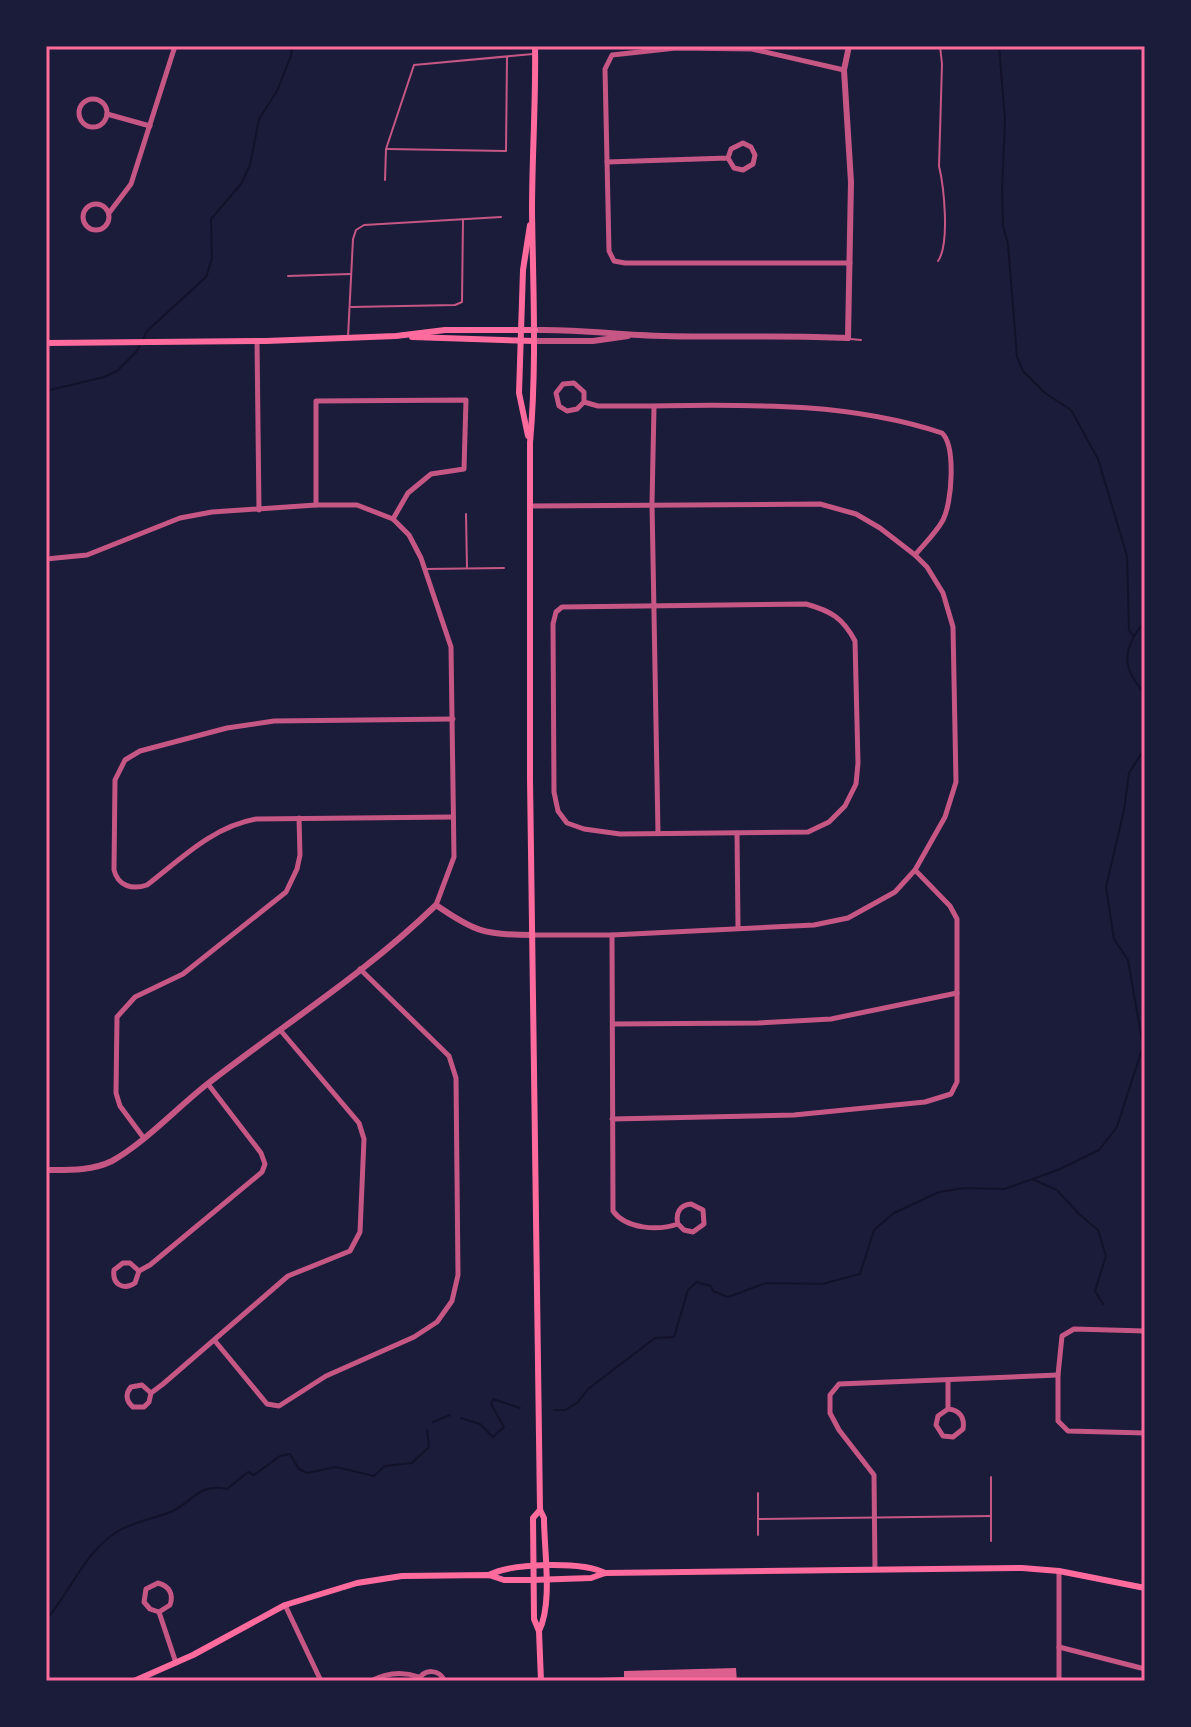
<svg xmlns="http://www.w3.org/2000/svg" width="1191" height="1727" viewBox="0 0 1191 1727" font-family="'Noto Serif',serif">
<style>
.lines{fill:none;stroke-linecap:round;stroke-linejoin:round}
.stream{stroke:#12122b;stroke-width:2}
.building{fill:#dd5f8e}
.service{stroke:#c65784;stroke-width:2}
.minor{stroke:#c65784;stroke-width:5}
.tertiary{stroke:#c65784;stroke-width:6}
.secondary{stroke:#ff6b9d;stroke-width:6}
.neatline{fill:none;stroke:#ff6b9d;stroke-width:3}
</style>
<rect width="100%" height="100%" fill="#1b1b3a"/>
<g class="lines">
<!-- stream -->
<g class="stream">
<path d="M999 46 1005 120 1002 190 1003 226 1008 244 1017 357 1023 371 1045 393 1071 410 1098 459 1127 556 1129 630 1134 637"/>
<path d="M46 391 104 377 117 371 137 351 147 331 206 277 212 258 211 219 241 184 250 165 259 119 277 91 291 56 292 46"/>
<path d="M1145 622C1134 633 1123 652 1129 669 1132 679 1141 687 1145 697"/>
<path d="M1032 1179 1057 1190 1079 1214 1098 1230 1106 1256 1095 1291 1103 1304"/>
<path d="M554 1410H565L577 1403 588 1389 655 1338 674 1337 688 1290 697 1282 711 1286 713 1291 728 1297 766 1283 822 1284 860 1274 874 1230 894 1213 939 1192 965 1188 1004 1189 1058 1170 1099 1150 1117 1127 1143 1046 1128 960 1114 939 1106 887 1124 810 1129 773 1145 748"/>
<path d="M461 1418 480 1424 493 1437 504 1427 491 1404 493 1399 520 1408"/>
<path d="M433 1422 450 1415"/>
<path d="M46 1620C71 1591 86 1549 120 1530 136 1521 156 1518 173 1511 194 1500 200 1483 227 1489L248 1472 254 1475 280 1456 290 1454 299 1469 307 1473 336 1467 374 1476 385 1466 412 1463 429 1447 427 1430"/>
</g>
</g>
<!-- building -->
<path class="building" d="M736 1668 737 1681H600V1678L624 1677V1671Z"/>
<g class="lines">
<!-- service -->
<g class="service">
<path d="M387 149 506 151 507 57"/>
<path d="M385 180 386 149 414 65 533 54"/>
<path d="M938 261C950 244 944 187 939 166L942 64 940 46"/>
<path d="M288 276 350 274"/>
<path d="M351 307 455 305 462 302 463 220"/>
<path d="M348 337 353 239 356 230 364 225 501 217"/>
<path d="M850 339 861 340"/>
<path d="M466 514 467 568"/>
<path d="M426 569 504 568"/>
<path d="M758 1493V1535"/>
<path d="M758 1519 991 1516"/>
<path d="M991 1541V1477"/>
</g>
<!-- minor -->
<g class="minor">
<path d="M844 70 752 49 676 48 612 55 605 69 609 251 614 261 625 263H850"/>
<circle cx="93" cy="113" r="14"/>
<path d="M107 114 150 126"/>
<path d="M607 162 728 158 731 149 743 143 751 147 755 155 753 164 743 170 734 168 728 158"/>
<circle cx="96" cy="217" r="13"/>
<path d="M109 213 131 184 175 46"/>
<path d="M257 341 259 510"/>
<path d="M584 402 577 409 567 411 559 406 556 393 563 384 574 383 584 392V402L598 406C714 407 830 396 942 433 956 446 952 503 943 520 936 533 924 544 915 555"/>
<path d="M654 407 652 503 658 833"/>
<path d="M316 505V401L466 400 464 469 431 474 408 493 393 519"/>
<path d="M530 506 820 504 856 514 880 528 915 555 927 567 943 593 953 627 956 782 945 817 915 870 895 892 848 918 814 925 612 935H533"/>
<path d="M46 559 87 555 180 518 212 512 316 505H357L393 519 409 535 421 558 451 647 454 857 436 905"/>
<path d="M806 604C831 611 843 618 855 641L858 763 856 784 845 806 829 822 808 832 620 834 584 829 567 823 558 811 554 792 553 624 556 612 562 607Z"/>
<path d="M453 719 274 721 227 728 140 751 125 760 115 780 114 870C118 886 132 890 147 885 181 859 212 827 256 819L453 817"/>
<path d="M737 833 738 927"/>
<path d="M612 935 613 1211C626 1229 658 1231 678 1224L684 1230 693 1232 704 1224 703 1210 691 1204C680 1205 675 1213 678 1224"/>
<path d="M613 1024 758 1023 831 1019 957 993"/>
<path d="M612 1119 794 1115 925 1102 951 1094 957 1082V919L950 906 915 870"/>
<path d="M143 1137 120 1106 116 1093 117 1017 135 997 183 974 286 892 297 869 300 855 299 818"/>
<path d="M139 1271 135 1283C123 1291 112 1284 114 1270L123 1263H130L139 1271 150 1265 262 1172 265 1164 261 1153 208 1084"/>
<path d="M1145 1331 1074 1329 1062 1336 1058 1375V1421L1068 1431 1145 1433"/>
<path d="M215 1341 267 1404 279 1406 326 1376 414 1337 437 1322 452 1301 458 1275 456 1078 449 1056 360 969"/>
<path d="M948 1380V1409L938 1416 936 1425 943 1436 953 1437 963 1429C965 1418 960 1410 948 1409"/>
<path d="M151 1393 149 1402 144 1407H133C126 1401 125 1394 131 1387L142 1385 151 1393 163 1384 288 1276 350 1251 360 1232 364 1139 359 1123 281 1031"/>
<path d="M875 1569 874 1475 839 1430 830 1413V1395L839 1384 1058 1375"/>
<path d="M1059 1571V1681"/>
<path d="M285 1605 321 1681"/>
<path d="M159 1612 170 1605C174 1594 169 1586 158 1583L146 1589 144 1602 150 1609 159 1612 176 1663"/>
<path d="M1059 1647 1145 1669"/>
<path d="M371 1681C386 1673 402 1671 419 1677"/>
<path d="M418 1681C424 1668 439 1669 445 1681"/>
</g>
<!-- tertiary -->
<g class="tertiary">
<path d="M535 330C570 329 604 333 639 335 708 339 778 334 848 338L851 182 844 70 849 46"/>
<path d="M534 341H593L628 336"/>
<path d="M46 1170C68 1170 92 1171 112 1161 143 1144 177 1108 206 1085 283 1025 366 973 436 905 475 932 485 935 533 935"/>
</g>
<!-- secondary -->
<g class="secondary">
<path d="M535 46C536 101 532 156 532 211 533 288 537 365 530 443V779L540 1510 544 1518C544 1551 553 1603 539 1631"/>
<path d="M412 337 534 341"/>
<path d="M46 343 266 341 396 336 445 330H535"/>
<path d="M528 436 519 393 523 270 530 225"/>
<path d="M540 1510 533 1518 534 1619 539 1631 541 1681"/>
<path d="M489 1575C512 1563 582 1561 605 1573"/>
<path d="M134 1681 193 1655 285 1605 357 1583 402 1576 489 1575 504 1580H532L591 1578 605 1573 1022 1568 1059 1571 1145 1588"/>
</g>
</g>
<!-- border -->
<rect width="1191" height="1727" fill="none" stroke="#1b1b3a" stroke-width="96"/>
<rect x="48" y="48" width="1095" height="1631" class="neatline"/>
</svg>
